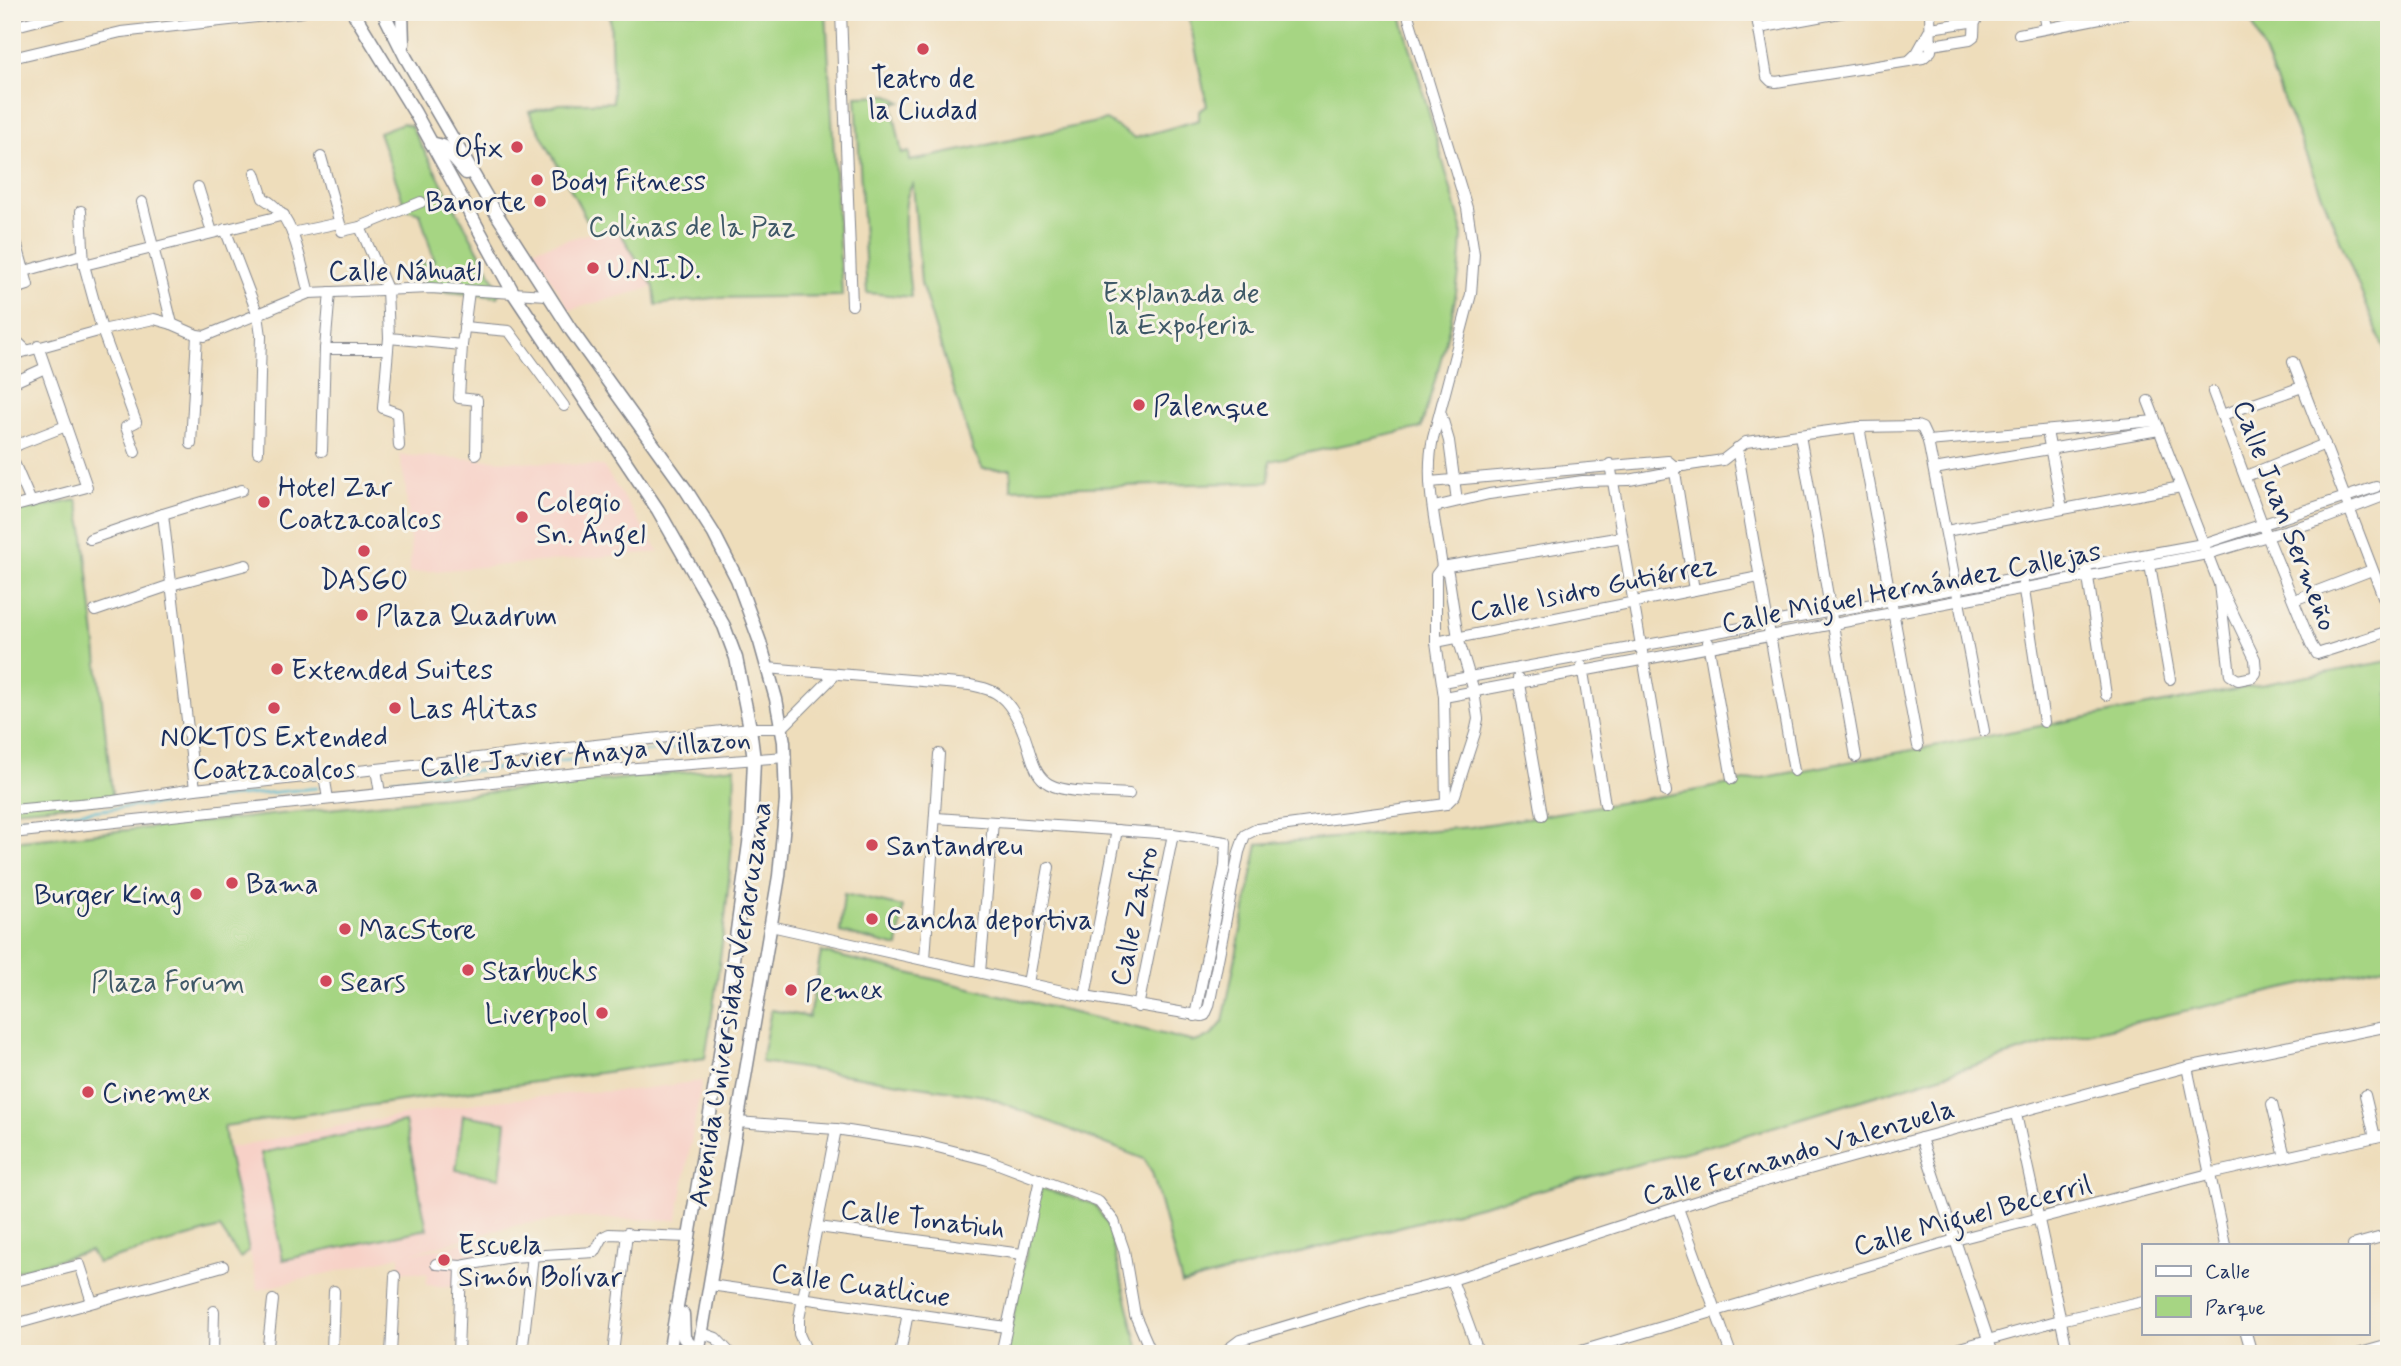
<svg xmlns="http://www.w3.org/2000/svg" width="2401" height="1366" viewBox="0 0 2401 1366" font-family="Mynerve,sans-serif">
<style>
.built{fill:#f7d1c7}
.green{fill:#a6d583;stroke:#608270;stroke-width:2}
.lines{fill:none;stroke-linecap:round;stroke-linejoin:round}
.stream{stroke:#55bad3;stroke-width:2.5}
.minor-casing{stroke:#84868c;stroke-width:12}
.major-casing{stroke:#84868c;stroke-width:15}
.minor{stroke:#fff;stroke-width:10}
.major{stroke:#fff;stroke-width:12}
.poi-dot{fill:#d1495b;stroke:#f7f3e8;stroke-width:2.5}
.labels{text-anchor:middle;stroke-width:6;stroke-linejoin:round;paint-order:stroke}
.poi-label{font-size:28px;fill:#1b2f5e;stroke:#f7f3e8;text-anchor:start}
.park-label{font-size:28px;fill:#3e5867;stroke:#f7f3e8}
.street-label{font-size:28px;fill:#1b2f5e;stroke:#f7f3e8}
</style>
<rect width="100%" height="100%" fill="#f7f3e8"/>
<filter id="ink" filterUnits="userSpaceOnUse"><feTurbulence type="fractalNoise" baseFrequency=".0143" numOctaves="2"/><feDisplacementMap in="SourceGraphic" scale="14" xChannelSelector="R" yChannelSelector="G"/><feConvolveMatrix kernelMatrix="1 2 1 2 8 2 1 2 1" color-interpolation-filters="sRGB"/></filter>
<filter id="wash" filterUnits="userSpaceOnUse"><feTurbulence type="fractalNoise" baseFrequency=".00686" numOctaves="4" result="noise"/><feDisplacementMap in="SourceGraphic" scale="28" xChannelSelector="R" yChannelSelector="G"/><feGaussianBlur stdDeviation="1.57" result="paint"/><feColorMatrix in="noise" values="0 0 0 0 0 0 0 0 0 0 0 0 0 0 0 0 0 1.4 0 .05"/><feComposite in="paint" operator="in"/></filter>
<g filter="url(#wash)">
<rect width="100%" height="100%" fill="#edb"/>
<!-- built -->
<g class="built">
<path d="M615 226 654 287 569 310 534 249Z"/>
<path d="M399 455 603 466 659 552 409 573 411 553 405 482Z"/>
<path d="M702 1081 677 1220 570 1218 517 1225 412 1253 442 1248 473 1239 486 1243 489 1265 469 1268 466 1288 426 1285 428 1274 400 1271V1256L258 1290 227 1148 345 1125 477 1103 588 1092 626 1091Z"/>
</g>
<!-- green -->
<g class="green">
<path d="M610 12H826L842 296 713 298 656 305 654 287 616 226 594 233 529 112 560 104 613 102Z"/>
<path d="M1188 12H1400L1462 228C1462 297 1440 363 1421 428L1270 461 1269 482 1011 489V469H983L973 450 921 283 913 184C897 202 909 271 911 297L867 293 856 96 889 95 901 102 892 104 902 154 909 152 910 161 1106 120 1135 138 1199 120V111L1207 106Z"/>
<path d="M2248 12H2389V361Z"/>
<path d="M403 123 411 126 499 289 498 297 427 290 413 267 434 260 420 213 406 209 379 132Z"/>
<path d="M77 500 83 528 113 801 12 810V512Z"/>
<path d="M2389 661V965L2065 1038 1730 1140 1182 1284 1152 1172 1144 1159 985 1096 761 1062 771 1010 809 1017 821 952 1195 1042 1211 1036 1223 1022 1258 844 1471 827 1692 791Z"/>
<path d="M735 767C734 865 721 961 705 1058L224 1126 227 1148 249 1251 240 1258 220 1228 97 1263 90 1251 12 1272V842Z"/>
<path d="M844 894 903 907 898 947 840 932Z"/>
<path d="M463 1115 506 1122 500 1178 456 1170Z"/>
<path d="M405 1122 427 1229 283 1260 261 1153Z"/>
<path d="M1040 1188 1094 1204 1107 1223 1140 1354H1005Z"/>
</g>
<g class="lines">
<!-- stream -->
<g class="stream">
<path d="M391 780 733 742"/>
<path d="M12 819 317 788"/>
</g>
</g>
</g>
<g filter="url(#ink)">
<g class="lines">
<!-- minor casing -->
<g class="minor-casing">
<g id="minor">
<path d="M841 12 852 305"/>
<path d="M1407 12 1467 208 1474 254 1471 294 1433 438C1424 480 1436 525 1442 567L1448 573 1458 638 1474 691 1478 719 1475 733 1455 795 1446 804"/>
<path d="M1756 12 1767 77 1771 81 1776 82 1909 61 1917 53 1931 28 1976 21"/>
<path d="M2044 12 2047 28"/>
<path d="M12 27 70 12"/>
<path d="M1759 28 1845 12"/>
<path d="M2019 34 2131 12"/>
<path d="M1932 45 1970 39 1974 36 1975 12"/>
<path d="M12 58 121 32 303 12"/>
<path d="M1910 60 1923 58 1931 51 1930 12"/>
<path d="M321 157 342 231 360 227 421 202"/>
<path d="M255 173 263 198C296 216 299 259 309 293"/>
<path d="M198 187 212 232"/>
<path d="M142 202 172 324"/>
<path d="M81 211 84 265 102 330 136 422 126 427 135 452"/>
<path d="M360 227 387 289 389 338 383 408 397 413 399 446"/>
<path d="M225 229 258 315 261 336 258 452"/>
<path d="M292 233 339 223"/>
<path d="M84 265 284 215"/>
<path d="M25 271 82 255"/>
<path d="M12 290 28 285 15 238"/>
<path d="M469 291 462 345 459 398 477 400 476 454"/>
<path d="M464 327 509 331 564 406"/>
<path d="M12 337 26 350"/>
<path d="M389 338 462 345"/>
<path d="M325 349H387"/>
<path d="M12 355 102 330 154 319 172 324 197 335 205 336 309 293 430 288 547 295"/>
<path d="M2293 362 2389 612"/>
<path d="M12 383 45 368"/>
<path d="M2213 392 2263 526 2311 644 2317 654 2389 631"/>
<path d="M2148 401 2219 584 2255 659 2256 673 2253 677 2238 680 2230 675 2219 584"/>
<path d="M1441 414 1449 441 1457 501"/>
<path d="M2222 415 2302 387"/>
<path d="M1859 427 1918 746"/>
<path d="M12 431 18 445"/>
<path d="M2047 431 2062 509"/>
<path d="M1800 435 1856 757"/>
<path d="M1928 441 2155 421"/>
<path d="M191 444 197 335"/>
<path d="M12 447 66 426"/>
<path d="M1737 448 1794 771"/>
<path d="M322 451 325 349 330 292"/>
<path d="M12 458 31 502"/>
<path d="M1610 464 1666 792"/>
<path d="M1674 466 1694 590"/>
<path d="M1934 469 2159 430"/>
<path d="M2246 476 2325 444"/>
<path d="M1430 482 1668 461 1674 466H1683L1723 460 1746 442 1859 427 1917 426 1922 428 1928 441 1984 731"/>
<path d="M12 507 87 487 38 346"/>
<path d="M1434 507 1489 494 1583 481 1629 480 1671 472 1674 466"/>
<path d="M163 514 242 490"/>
<path d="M1946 531 2181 487"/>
<path d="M90 539 163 514 195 789"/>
<path d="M2149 559 2170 679"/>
<path d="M1442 567 1436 575V642L1444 697 1446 804"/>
<path d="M1442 567 1622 537"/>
<path d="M2087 571 2106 695"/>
<path d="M2023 584 2044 722"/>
<path d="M2294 600 2372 570"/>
<path d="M95 611 171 585 246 565"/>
<path d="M1436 642 1759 577"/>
<path d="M1708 642 1732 779"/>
<path d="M1582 666 1605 804"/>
<path d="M767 668 970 685C980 687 992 689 1000 696 1015 708 1025 735 1030 753 1034 765 1037 777 1049 784 1067 794 1107 792 1129 794"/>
<path d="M1518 678 1542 815"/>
<path d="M1442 682 2203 544 2376 487"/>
<path d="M1444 697 2207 554 2321 520 2381 497"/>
<path d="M376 769 380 793"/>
<path d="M324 775 328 799"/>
<path d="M12 810 113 801 195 789 750 728H782L835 675"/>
<path d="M936 818 1173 834 1226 842 1225 866 1195 1016"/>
<path d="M12 833 596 771 786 757"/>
<path d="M771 926 1085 996 1202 1016 1205 1015 1209 1006 1239 852 1245 835 1257 829 1446 804"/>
<path d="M925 959 939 754"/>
<path d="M980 972 993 822"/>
<path d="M1028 983 1049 867"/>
<path d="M1085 996 1117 830"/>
<path d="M1138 1007 1173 834"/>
<path d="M2187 1067 2225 1245"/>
<path d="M2365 1095 2375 1137"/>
<path d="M2272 1104 2285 1157"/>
<path d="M2016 1114 2068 1354"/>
<path d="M737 1122 836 1129 918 1142 988 1160 1099 1202 1114 1221 1124 1250 1135 1315 1152 1354"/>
<path d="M1921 1138 1993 1354"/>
<path d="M1678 1208 1731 1354"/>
<path d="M818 1227 1022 1254"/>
<path d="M2353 1245 2389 1235"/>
<path d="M436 1264 461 1266 458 1354"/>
<path d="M461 1266 511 1257 595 1252 603 1237 609 1234 688 1237"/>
<path d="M1452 1280 1479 1354"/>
<path d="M12 1282 80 1265 92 1302"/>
<path d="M710 1285 1006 1327"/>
<path d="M12 1325 223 1266"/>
<path d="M702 1333 716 1338 731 1354"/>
<path d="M2246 1333 2252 1354"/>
<path d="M166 1354H174"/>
<path d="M213 1354 214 1311"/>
<path d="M267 1354 273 1300"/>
<path d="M332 1354 334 1291"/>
<path d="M391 1354 395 1276"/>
<path d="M522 1354 533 1255"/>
<path d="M613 1354 627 1233"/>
<path d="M808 1354 799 1334V1319L836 1129"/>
<path d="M900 1354 908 1313"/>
<path d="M1001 1354 1040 1179"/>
<path d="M1229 1354 1228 1349 1240 1340 1373 1300 1452 1280 1719 1194 1921 1138 2187 1067 2389 1026"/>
<path d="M1571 1354 1955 1240 2209 1174 2389 1134"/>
<path d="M1938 1354 2060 1320 2144 1301"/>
<path d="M2357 1354 2389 1345"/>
</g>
</g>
<!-- major casing -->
<g class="major-casing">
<g id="major">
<path d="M353 12 415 113 514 294 658 510 724 626 736 658 750 728 754 760 751 829 719 1061 669 1354"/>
<path d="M383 12 406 58 494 210 571 330 686 490 714 534 737 579 760 642 776 699 784 742 786 801 779 876 698 1354"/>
<path d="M402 12 403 44"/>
<path d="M431 143 443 146 466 173"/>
<path d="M683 1314 684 1338 698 1353"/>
</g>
</g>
<!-- minor -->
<use href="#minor" class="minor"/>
<!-- major -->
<use href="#major" class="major"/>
</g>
</g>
<!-- markers -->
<g class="poi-dot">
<circle cx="923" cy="49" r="7"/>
<circle cx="517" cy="147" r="7"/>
<circle cx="537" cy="180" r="7"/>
<circle cx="540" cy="201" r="7"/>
<circle cx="593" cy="268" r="7"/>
<circle cx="1139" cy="405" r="7"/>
<circle cx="264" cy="502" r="7"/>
<circle cx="522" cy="517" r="7"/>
<circle cx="364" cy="551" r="7"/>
<circle cx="362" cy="615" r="7"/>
<circle cx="277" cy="669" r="7"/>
<circle cx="274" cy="708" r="7"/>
<circle cx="395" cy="708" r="7"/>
<circle cx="872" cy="845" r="7"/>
<circle cx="232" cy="883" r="7"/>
<circle cx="196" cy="894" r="7"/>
<circle cx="872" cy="919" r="7"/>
<circle cx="345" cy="929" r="7"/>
<circle cx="468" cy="970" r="7"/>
<circle cx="326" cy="981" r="7"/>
<circle cx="791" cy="990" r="7"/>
<circle cx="602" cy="1013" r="7"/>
<circle cx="88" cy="1092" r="7"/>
<circle cx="444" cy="1260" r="7"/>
</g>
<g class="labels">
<!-- poi labels -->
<g class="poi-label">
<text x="923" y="87" text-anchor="middle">Teatro de<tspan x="923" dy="32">la Ciudad</tspan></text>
<text x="503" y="157" text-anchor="end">Ofix</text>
<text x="551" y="190">Body Fitness</text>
<text x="526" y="211" text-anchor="end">Banorte</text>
<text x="607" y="278">U.N.I.D.</text>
<text x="1153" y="415">Palenque</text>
<text x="278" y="496">Hotel Zar<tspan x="278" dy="32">Coatzacoalcos</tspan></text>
<text x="536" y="511">Colegio<tspan x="536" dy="32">Sn. Ángel</tspan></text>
<text x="364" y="589" text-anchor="middle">DASGO</text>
<text x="376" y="625">Plaza Quadrum</text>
<text x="291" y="679">Extended Suites</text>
<text x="409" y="718">Las Alitas</text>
<text x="274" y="746" text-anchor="middle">NOKTOS Extended<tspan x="274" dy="32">Coatzacoalcos</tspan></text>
<text x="886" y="855">Santandreu</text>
<text x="246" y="893">Bama</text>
<text x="182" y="904" text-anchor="end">Burger King</text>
<text x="886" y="929">Cancha deportiva</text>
<text x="359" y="939">MacStore</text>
<text x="482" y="980">Starbucks</text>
<text x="340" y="991">Sears</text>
<text x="805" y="1000">Pemex</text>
<text x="588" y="1023" text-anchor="end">Liverpool</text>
<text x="102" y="1102">Cinemex</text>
<text x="458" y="1254">Escuela<tspan x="458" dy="32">Simón Bolívar</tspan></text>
</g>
<!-- park labels -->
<g class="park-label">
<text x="692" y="236">Colinas de la Paz</text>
<text x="1181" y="302">Explanada de<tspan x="1181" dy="32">la Expoferia</tspan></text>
<text x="168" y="991">Plaza Forum</text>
</g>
<!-- street labels -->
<g class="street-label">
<text x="405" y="280">Calle Náhuatl</text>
<text transform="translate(2286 515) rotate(69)" y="10">Calle Juan Sermeño</text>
<text transform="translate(1911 586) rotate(-11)" y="10">Calle Miguel Hernández Callejas</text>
<text transform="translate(1593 587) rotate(-11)" y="10">Calle Isidro Gutiérrez</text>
<text transform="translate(585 752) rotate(-5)" y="10">Calle Javier Anaya Villazon</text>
<text transform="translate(1133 916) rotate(-78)" y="10">Calle Zafiro</text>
<text transform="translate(729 1004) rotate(-81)" y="10">Avenida Universidad Veracruzana</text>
<text transform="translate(1798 1151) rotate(-16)" y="10">Calle Fernando Valenzuela</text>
<text transform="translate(1972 1214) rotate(-15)" y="10">Calle Miguel Becerril</text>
<text transform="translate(923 1218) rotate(7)" y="10">Calle Tonatiuh</text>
<text transform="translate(861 1284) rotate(8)" y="10">Calle Cuatlicue</text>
</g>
</g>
<!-- margin -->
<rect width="2401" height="1366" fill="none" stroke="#f7f3e8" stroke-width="42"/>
<!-- legend -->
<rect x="2142" y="1244" width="228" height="91" fill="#f7f3e8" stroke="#9fa5b1" stroke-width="2"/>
<rect x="2156" y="1266" width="35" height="10" fill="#ffffff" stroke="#9fa5b1" stroke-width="2"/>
<text x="2205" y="1278" font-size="21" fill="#1b2f5e">Calle</text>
<rect x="2156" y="1296" width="35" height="21" fill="#a6d583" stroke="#9fa5b1" stroke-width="2"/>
<text x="2205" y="1314" font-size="21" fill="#1b2f5e">Parque</text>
</svg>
